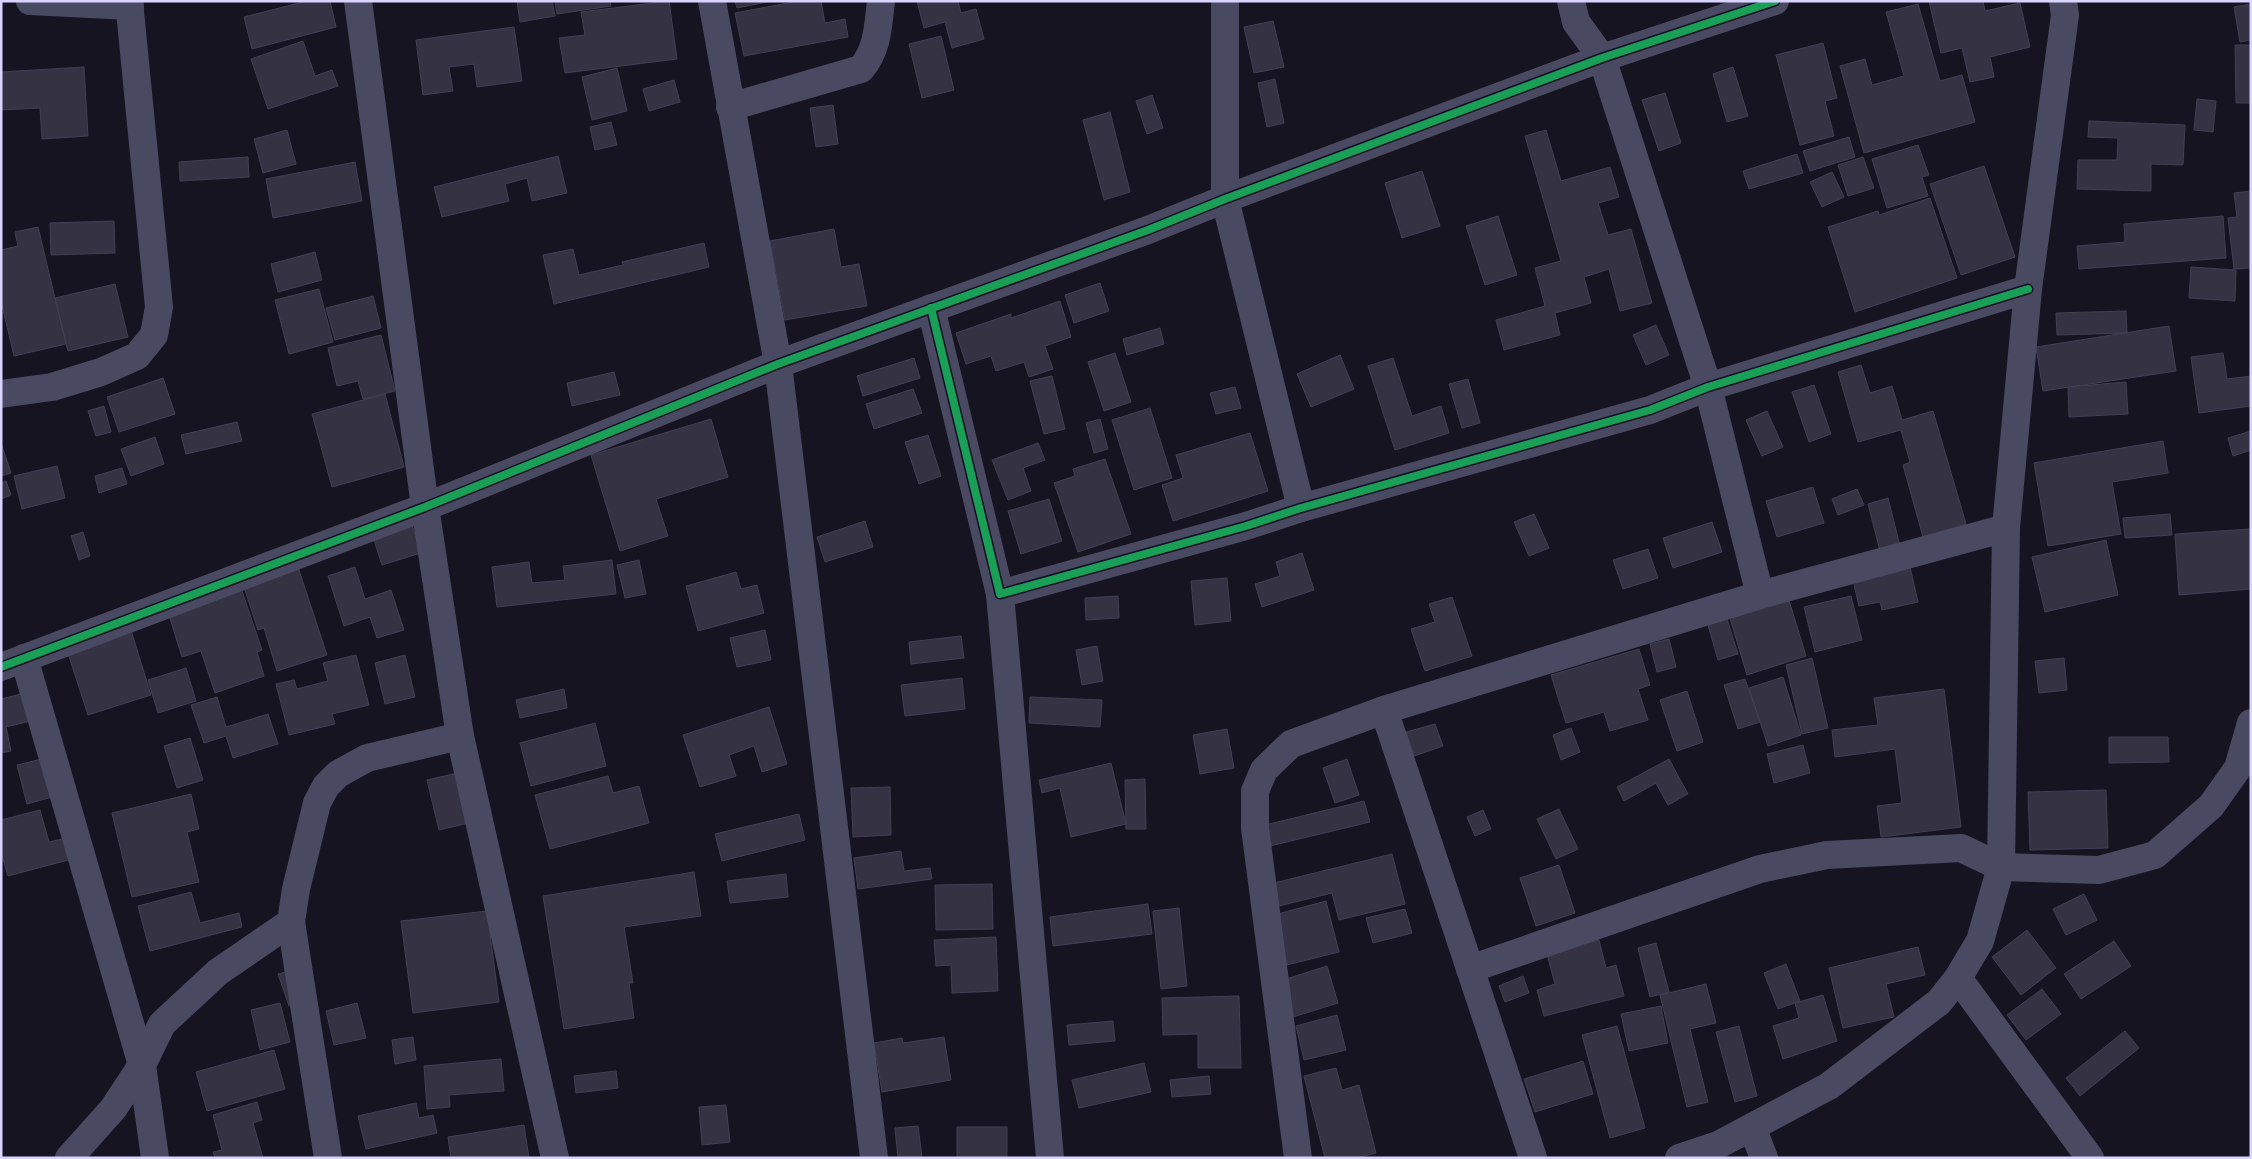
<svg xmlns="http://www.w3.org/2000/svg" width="2252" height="1159" viewBox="0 0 2252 1159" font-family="Barlow,sans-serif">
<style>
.building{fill:#343243;stroke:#433f54}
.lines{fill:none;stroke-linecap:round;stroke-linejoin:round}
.street{stroke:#4a4962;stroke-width:28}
.cycleway-casing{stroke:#130f26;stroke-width:11}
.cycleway{stroke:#1a9f57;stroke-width:8}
</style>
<rect width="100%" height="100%" fill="#161421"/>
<!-- building -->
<g class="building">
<path d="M307 1H330L336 27 252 49 244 17Z"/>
<path d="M517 1H552L555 16 520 22Z"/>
<path d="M555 1H610L611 6 557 14Z"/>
<path d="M669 1 677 59 565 73 559 38 585 35 581 12Z"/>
<path d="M735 1H772L737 8Z"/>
<path d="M799 1H821L825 23 845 19 848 37 744 56 735 13Z"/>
<path d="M917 1H958L961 13 976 9 984 39 952 48 945 22 924 28Z"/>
<path d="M1929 1H1983L1985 11 2020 3 2030 47 1990 57 1994 77 1970 82 1962 48 1941 53Z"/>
<path d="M1918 4 1940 81 1962 75 1975 122 1864 153 1840 66 1865 59 1872 85 1904 76 1886 12Z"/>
<path d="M2251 4V40L2240 42 2234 7Z"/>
<path d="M1273 21 1284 67 1254 73 1244 27Z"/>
<path d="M514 27 522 81 477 87 474 64 449 67 453 91 423 95 416 40Z"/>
<path d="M941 36 954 90 922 98 909 44Z"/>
<path d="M303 41 315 76 332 70 338 86 268 109 251 59Z"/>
<path d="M1823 43 1837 98 1825 101 1834 136 1800 145 1776 55Z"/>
<path d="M2235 45H2251V103H2236Z"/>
<path d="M84 67 88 136 42 139 40 108 1 110V72Z"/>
<path d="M1733 67 1748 116 1727 122 1713 74Z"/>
<path d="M617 68 627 111 592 120 582 77Z"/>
<path d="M1275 79 1284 123 1267 127 1258 83Z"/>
<path d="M674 80 680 102 649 111 643 89Z"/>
<path d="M1665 93 1681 143 1659 151 1642 100Z"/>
<path d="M1152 95 1163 128 1147 134 1136 101Z"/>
<path d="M2197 99 2216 101 2213 132 2194 130Z"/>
<path d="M833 105 838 144 816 147 810 108Z"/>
<path d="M1110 112 1130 192 1104 200 1083 120Z"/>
<path d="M2089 121 2185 125 2183 165 2151 164V191L2077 189 2078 160H2117L2118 138 2088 137Z"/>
<path d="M611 122 617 145 595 150 590 127Z"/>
<path d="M287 130 296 164 263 173 254 139Z"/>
<path d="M1546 130 1561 181 1610 167 1619 197 1598 203 1608 235 1631 229 1652 303 1620 311 1609 269 1584 277 1591 303 1555 313 1560 335 1504 350 1496 320 1545 306 1535 268 1561 261 1525 136Z"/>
<path d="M1849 137 1855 157 1810 171 1803 151Z"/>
<path d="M1918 145 1929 175 1922 177 1928 196 1887 208 1872 159Z"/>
<path d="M1797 154 1803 173 1749 189 1743 171Z"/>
<path d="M558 156 567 193 532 201 527 178 505 184 509 201 442 217 434 187Z"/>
<path d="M248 157 249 177 180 181 179 162Z"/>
<path d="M1863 157 1874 188 1848 196 1838 165Z"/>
<path d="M355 162 362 201 273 218 266 179Z"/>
<path d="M1984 166 2015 257 1961 275 1930 184Z"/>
<path d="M1422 171 1440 226 1402 238 1385 183Z"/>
<path d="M1832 172 1844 197 1822 207 1810 182Z"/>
<path d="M2251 191V268L2234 269 2228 218 2237 217 2234 193Z"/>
<path d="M1930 198 1957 278 1855 312 1828 227 1878 211 1879 215Z"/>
<path d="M1498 216 1517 275 1485 285 1466 226Z"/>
<path d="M2223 216 2226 258 2079 269 2077 246 2125 242 2124 224Z"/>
<path d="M114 221 115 253 51 255 50 223Z"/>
<path d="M38 227 66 344 14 356 1 301V250L18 246 15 232Z"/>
<path d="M834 229 841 267 859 264 867 306 785 320 770 241Z"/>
<path d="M704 243 709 267 554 304 543 255 573 249 579 275 623 265 622 262Z"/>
<path d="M315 252 322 280 278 292 271 264Z"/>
<path d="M2191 267 2236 270 2235 301 2189 298Z"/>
<path d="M1100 283 1109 311 1074 323 1065 295Z"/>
<path d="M115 284 128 337 68 351 55 298Z"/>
<path d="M319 289 333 342 289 354 275 300Z"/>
<path d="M373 296 381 328 335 340 326 308Z"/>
<path d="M1060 301 1071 337 1045 346 1053 369 1029 377 1024 362 996 371 991 356 966 364 956 333 1011 314V318Z"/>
<path d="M2126 311 2127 333 2057 335 2056 313Z"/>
<path d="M1656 325 1669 355 1646 365 1633 335Z"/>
<path d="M2169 326 2176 371 2043 391 2036 347Z"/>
<path d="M1160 328 1164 344 1127 355 1123 339Z"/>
<path d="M381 335 395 391 363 399 358 381 337 386 328 348Z"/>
<path d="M1115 353 1131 402 1104 411 1088 362Z"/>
<path d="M2223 353 2227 379 2251 376V406L2199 413 2191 357Z"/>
<path d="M1340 355 1354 389 1311 407 1297 374Z"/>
<path d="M914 358 920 378 863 396 857 376Z"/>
<path d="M1393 358 1412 416 1441 406 1449 433 1395 450 1368 366Z"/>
<path d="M1861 365 1870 393 1892 386 1902 420 1933 411 1966 524 1923 537 1903 465 1910 462 1901 430 1858 442 1838 372Z"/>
<path d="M614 372 620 395 572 406 567 383Z"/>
<path d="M1052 376 1065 429 1044 434 1030 381Z"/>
<path d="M163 378 175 414 119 432 107 397Z"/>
<path d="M1468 379 1480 423 1462 428 1449 384Z"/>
<path d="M2126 382 2128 414 2069 417 2068 387Z"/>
<path d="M1814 385 1831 434 1809 442 1792 392Z"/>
<path d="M1235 387 1241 408 1216 414 1210 393Z"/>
<path d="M913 389 922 413 874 429 866 404Z"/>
<path d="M385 394 404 467 332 487 312 414Z"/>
<path d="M104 406 111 432 96 436 88 411Z"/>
<path d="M1150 408 1172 478 1134 490 1112 420Z"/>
<path d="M1767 411 1783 447 1762 456 1746 420Z"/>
<path d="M711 419 728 477 656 499 668 536 620 551 591 455Z"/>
<path d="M1100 419 1108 449 1094 453 1086 423Z"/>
<path d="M237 422 242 441 186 454 181 435Z"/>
<path d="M2251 431V450L2233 456 2228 438Z"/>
<path d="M1250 433 1268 491 1173 521 1162 485 1183 478 1176 455Z"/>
<path d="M928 435 941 476 919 484 905 442Z"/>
<path d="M155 437 164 464 131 476 121 449Z"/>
<path d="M2163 441 2168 473 2112 482 2121 534 2048 546 2034 463Z"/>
<path d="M1 443 11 473 1 476Z"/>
<path d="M1038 443 1045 460 1023 468 1031 491 1008 500 992 460Z"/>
<path d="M1105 459 1131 534 1078 552 1054 483 1075 476 1073 469Z"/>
<path d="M57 466 65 498 22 509 14 476Z"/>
<path d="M122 468 127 484 99 493 95 476Z"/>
<path d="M6 481 11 495 1 499V483Z"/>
<path d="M1813 487 1824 523 1777 537 1766 501Z"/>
<path d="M1857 489 1864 505 1838 515 1832 499Z"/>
<path d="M1888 498 1900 546 1880 551 1868 504Z"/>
<path d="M1049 499 1062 541 1021 554 1008 511Z"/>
<path d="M1534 514 1549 548 1529 556 1514 522Z"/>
<path d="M2170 514 2172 535 2125 538 2123 518Z"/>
<path d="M865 521 873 547 825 562 817 537Z"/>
<path d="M1712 522 1722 552 1673 568 1663 538Z"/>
<path d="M412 525 421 553 382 565 373 537Z"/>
<path d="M2251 529V589L2179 595 2175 534Z"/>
<path d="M83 532 90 556 79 560 71 536Z"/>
<path d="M2106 540 2118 595 2045 612 2032 557Z"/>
<path d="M1648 549 1658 578 1623 589 1613 560Z"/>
<path d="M1302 553 1314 590 1262 607 1255 584 1280 576 1276 562Z"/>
<path d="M612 560 616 594 497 607 492 567 529 562 532 583 565 580 563 566Z"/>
<path d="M639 560 646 594 625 598 617 565Z"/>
<path d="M298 567 327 655 277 671 264 628 258 630 243 584Z"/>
<path d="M355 567 365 599 391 590 404 630 377 638 370 617 344 626 328 576Z"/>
<path d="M1910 567 1918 602 1882 610 1880 602 1859 606 1853 580Z"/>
<path d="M736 572 741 589 757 585 764 613 698 631 686 586Z"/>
<path d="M1227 578 1231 621 1195 625 1191 581Z"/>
<path d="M241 588 262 650 257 652 264 676 215 693 201 651 182 657 168 612Z"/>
<path d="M1118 596 1119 618 1086 620 1085 598Z"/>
<path d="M1851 596 1862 640 1815 652 1804 607Z"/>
<path d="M1452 597 1472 656 1425 671 1411 629 1435 622 1429 604Z"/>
<path d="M1788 597 1806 656 1747 675 1729 615Z"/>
<path d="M1727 619 1738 654 1718 660 1708 625Z"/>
<path d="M130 627 151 695 88 715 66 647Z"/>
<path d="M765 630 771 660 737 667 730 638Z"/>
<path d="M961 636 964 658 911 664 909 642Z"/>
<path d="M1669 639 1676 667 1657 672 1650 644Z"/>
<path d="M1097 646 1103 681 1082 685 1076 650Z"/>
<path d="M1639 649 1650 685 1638 689 1648 720 1610 731 1604 712 1566 723 1551 675Z"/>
<path d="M356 655 369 705 332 714 335 724 289 735 276 684 294 680 297 689 328 681 323 663Z"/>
<path d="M405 655 415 697 385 704 375 663Z"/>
<path d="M1812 658 1828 728 1802 734 1786 665Z"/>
<path d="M2064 658 2067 690 2039 693 2035 661Z"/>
<path d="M186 668 196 701 158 713 148 680Z"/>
<path d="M1783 677 1801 735 1768 746 1749 688Z"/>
<path d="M962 678 965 709 905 716 901 685Z"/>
<path d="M1745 679 1760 722 1738 729 1724 685Z"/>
<path d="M564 689 567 708 520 718 516 700Z"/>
<path d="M1944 689 1961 827 1881 837 1877 806 1902 803 1895 749 1835 757 1832 730 1878 725 1874 698Z"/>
<path d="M1687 691 1703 742 1677 751 1660 700Z"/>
<path d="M29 692 35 720 6 727 11 751 1 753V699Z"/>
<path d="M217 697 226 727 268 714 278 744 233 758 226 736 204 743 191 705Z"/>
<path d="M1030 697 1102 700 1100 727 1029 723Z"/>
<path d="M769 707 787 764 762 772 754 746 729 755 736 776 700 787 683 735Z"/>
<path d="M595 723 606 766 531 786 520 743Z"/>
<path d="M1435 724 1443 746 1414 756 1406 732Z"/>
<path d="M1571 728 1580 752 1561 760 1553 735Z"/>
<path d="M1227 729 1234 768 1200 774 1193 735Z"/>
<path d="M2109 737H2168L2169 762 2109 763Z"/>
<path d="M190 738 203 780 177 788 164 746Z"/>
<path d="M1803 745 1810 773 1774 783 1767 754Z"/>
<path d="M46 758 56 796 27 804 17 765Z"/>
<path d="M1347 759 1359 795 1335 803 1323 768Z"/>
<path d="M1669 759 1688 794 1668 805 1656 783 1624 801 1617 787Z"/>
<path d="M1111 763 1126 824 1071 837 1060 788 1042 793 1039 780Z"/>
<path d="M462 772 473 822 439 830 427 780Z"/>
<path d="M608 776 613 793 639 786 649 823 550 849 535 795Z"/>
<path d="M1145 779 1146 829H1126L1125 780Z"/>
<path d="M890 787 891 835 853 837 851 788Z"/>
<path d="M2106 790 2108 848 2030 850 2028 792Z"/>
<path d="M191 794 199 829 187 832 199 882 132 897 112 813Z"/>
<path d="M1364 801 1370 822 1270 846 1265 825Z"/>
<path d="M1559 809 1578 849 1556 859 1537 819Z"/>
<path d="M40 810 49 842 66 838 72 859 8 876 1 852V820Z"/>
<path d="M1483 810 1491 829 1475 836 1467 817Z"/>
<path d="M799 814 805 840 722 861 715 834Z"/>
<path d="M901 851 904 871 930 868 932 879 858 889 854 858Z"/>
<path d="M1392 854 1405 904 1339 920 1332 893 1279 906 1274 883Z"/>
<path d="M1559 865 1575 913 1536 926 1520 878Z"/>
<path d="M694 872 701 916 624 927 633 983H629L634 1018 564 1029 543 896Z"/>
<path d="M786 874 788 897 730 903 727 881Z"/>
<path d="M992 884 993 929 936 930 935 885Z"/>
<path d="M191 892 200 923 239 913 242 927 150 951 138 906Z"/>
<path d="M2084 894 2097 920 2066 935 2053 909Z"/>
<path d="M1326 901 1339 952 1287 965 1274 915Z"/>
<path d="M1148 904 1152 934 1053 946 1050 917Z"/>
<path d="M1179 908 1187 986 1161 989 1153 911Z"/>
<path d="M1405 909 1412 933 1373 943 1366 918Z"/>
<path d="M487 911 499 1002 413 1013 401 921Z"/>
<path d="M2027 930 2056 968 2021 995 1992 957Z"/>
<path d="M996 937 998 991 952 993 951 965 936 966 934 940Z"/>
<path d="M1599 940 1606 968 1616 965 1624 996 1544 1016 1537 990 1555 984 1547 954Z"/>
<path d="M2114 941 2131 966 2081 999 2064 974Z"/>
<path d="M1656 943 1669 992 1650 997 1638 948Z"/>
<path d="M1918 947 1925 975 1886 984 1894 1017 1843 1028 1829 968Z"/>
<path d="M1786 964 1800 1001 1778 1009 1764 973Z"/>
<path d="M1327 966 1338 1003 1293 1017 1283 980Z"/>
<path d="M289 971 300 1003 289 1006 278 974Z"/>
<path d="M1523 976 1529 993 1505 1002 1499 986Z"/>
<path d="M1706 984 1716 1023 1690 1029 1708 1102 1687 1107 1660 995Z"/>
<path d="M2042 989 2061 1014 2026 1040 2007 1015Z"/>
<path d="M1823 995 1837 1041 1783 1059 1773 1026 1799 1018 1795 1003Z"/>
<path d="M1239 996 1241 1068H1198V1034L1163 1035 1162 998Z"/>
<path d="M280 1003 290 1042 260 1050 251 1010Z"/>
<path d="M357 1003 366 1038 334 1045 326 1011Z"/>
<path d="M1661 1006 1668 1043 1629 1051 1621 1014Z"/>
<path d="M1337 1015 1346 1050 1304 1060 1296 1026Z"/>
<path d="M1113 1021 1115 1041 1069 1045 1067 1025Z"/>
<path d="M1617 1026 1645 1128 1610 1138 1582 1035Z"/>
<path d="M1739 1026 1757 1096 1735 1102 1716 1032Z"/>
<path d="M2125 1031 2139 1048 2080 1096 2066 1078Z"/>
<path d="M413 1037 416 1060 395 1064 392 1040Z"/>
<path d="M944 1037 951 1080 882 1092 874 1043 902 1038 903 1043Z"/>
<path d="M274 1050 285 1089 207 1111 196 1072Z"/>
<path d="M501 1059 504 1091 449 1095 450 1107 427 1109 424 1066Z"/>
<path d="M1583 1061 1593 1094 1535 1112 1524 1079Z"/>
<path d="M1144 1063 1151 1092 1079 1108 1072 1080Z"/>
<path d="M1336 1068 1342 1090 1359 1085 1376 1153 1356 1158H1325L1304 1076Z"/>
<path d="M616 1071 618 1088 576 1093 574 1076Z"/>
<path d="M1209 1076 1211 1094 1172 1097 1170 1080Z"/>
<path d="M257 1102 262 1120 253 1123 263 1158H215L213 1152 222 1150 213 1115Z"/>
<path d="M416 1103 419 1118 433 1115 437 1133 366 1149 358 1116Z"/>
<path d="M726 1105 730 1142 702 1145 699 1107Z"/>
<path d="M524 1125 529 1158H451L448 1137Z"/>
<path d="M918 1126 922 1158H898L895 1128Z"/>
<rect x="957" y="1127" width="50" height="31"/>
</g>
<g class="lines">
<!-- street -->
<g class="street">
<path d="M30 1 130 6"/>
<path d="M358 1 425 507 460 736 555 1158"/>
<path d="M712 1 778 364 874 1158"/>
<path d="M1225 1V199L1301 508"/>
<path d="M1571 1 1576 22 1602 58 1708 387 1760 595"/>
<path d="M730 107 861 69C878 49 878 26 881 1"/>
<path d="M931 308 1000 594 1246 526 1301 508 1650 410 1708 387 2028 289"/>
<path d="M1 394 52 387 101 372 137 356 154 335 159 307 129 1"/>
<path d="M1000 594 1050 1158"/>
<path d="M24 658 142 1065 155 1158"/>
<path d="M1 667 425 507 778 364 1148 230 1225 199 1602 58 1775 1"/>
<path d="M1384 710 1533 1158"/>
<path d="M291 922 328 1158"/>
<path d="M1470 969 1760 869 1827 855 1961 848 2001 867 2099 870 2155 855 2211 806 2238 768 2251 723"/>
<path d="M1958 978 2090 1158"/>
<path d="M1752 1127 1764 1158"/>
<path d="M69 1158 113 1109 142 1065 162 1024 218 972 291 922 296 889 317 803 326 786 338 774 367 758 460 736"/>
<path d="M1298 1158 1255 828V791L1264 770 1291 744 1384 710 1760 595 2006 528"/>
<path d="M1679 1158 1718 1145 1829 1086 1939 1002 1958 978 1980 941 2001 867 2006 528 2028 289 2065 15 2063 1"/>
</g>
<!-- cycleway casing -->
<g class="cycleway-casing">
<g id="cycleway">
<path d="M931 308 1000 594 1246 526 1301 508 1650 410 1708 387 2028 289"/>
<path d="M1 667 425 507 778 364 1148 230 1225 199 1602 58 1775 1"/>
</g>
</g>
<!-- cycleway -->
<use href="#cycleway" class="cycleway"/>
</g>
<!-- border -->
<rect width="2252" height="1159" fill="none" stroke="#d9d4ff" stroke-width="5"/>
</svg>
